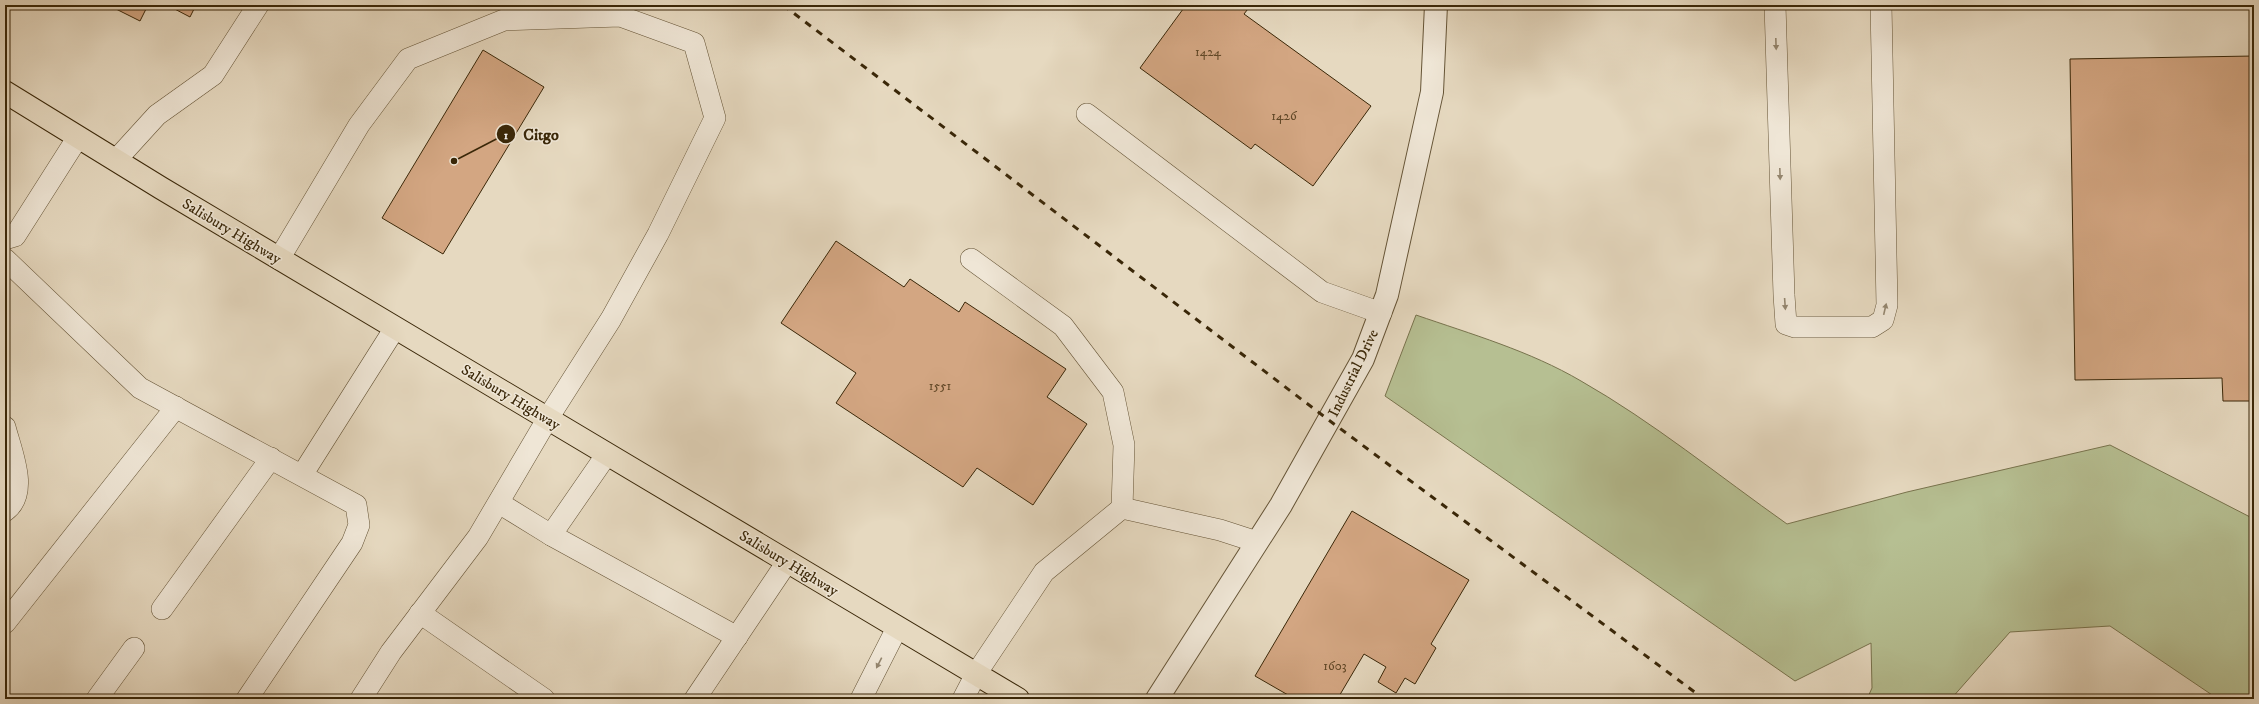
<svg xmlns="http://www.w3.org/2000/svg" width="2259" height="704" viewBox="0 0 2259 704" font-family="'IM FELL DW Pica',serif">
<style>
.green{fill:#b6bf92;stroke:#78734d}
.building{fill:#d3a682;stroke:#3a2708}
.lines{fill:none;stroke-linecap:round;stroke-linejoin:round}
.service-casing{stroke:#655436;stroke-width:22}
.minor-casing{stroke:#655436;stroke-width:24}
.trunk-casing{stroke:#3a2708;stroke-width:24}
.service{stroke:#efe6d6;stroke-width:21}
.minor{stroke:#efe6d6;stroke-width:22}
.trunk{stroke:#e6d9c0;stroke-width:22}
.rail{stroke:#3a2708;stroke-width:3;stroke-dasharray:7 7;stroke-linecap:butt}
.oneway{fill:#94866f}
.labels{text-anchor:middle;stroke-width:3;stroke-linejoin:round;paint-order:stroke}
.number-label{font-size:13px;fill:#604726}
.street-label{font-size:15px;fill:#3a2708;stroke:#efe6d6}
.leader{fill:none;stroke:#3a2708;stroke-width:1.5}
.callout-dot{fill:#3a2708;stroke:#efe6d6;stroke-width:1.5}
.mark-label{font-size:12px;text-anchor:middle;font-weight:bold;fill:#fff}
.callout-label{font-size:16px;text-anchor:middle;font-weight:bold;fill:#3a2708;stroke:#efe6d6;stroke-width:3;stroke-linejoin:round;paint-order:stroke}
</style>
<rect width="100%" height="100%" fill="#e6d9c0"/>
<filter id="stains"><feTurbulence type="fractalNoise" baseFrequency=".005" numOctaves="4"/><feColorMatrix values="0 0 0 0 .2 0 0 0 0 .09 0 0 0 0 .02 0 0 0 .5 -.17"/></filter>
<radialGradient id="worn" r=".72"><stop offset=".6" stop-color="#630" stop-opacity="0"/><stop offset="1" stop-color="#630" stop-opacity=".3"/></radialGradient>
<!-- green -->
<path class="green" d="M1416 315C1471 334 1530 351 1581 381 1653 422 1719 476 1787 524L1907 492 2110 445 2254 519V699H2218L2110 626 2010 632 1951 699H1867L1872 688 1871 643 1795 681 1385 396Z"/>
<!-- building -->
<g class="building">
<path d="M108 5H148L140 21Z"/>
<path d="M167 5H196L190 17Z"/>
<path d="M1186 5H1251L1244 14 1371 106 1313 186 1255 144 1251 149 1140 68Z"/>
<path d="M483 50 544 87 443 254 382 218Z"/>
<path d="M2254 56V401H2223L2222 378 2075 380 2070 59Z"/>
<path d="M836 241 904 287 910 279 959 312 965 302 1066 369 1047 397 1087 424 1033 505 977 468 963 487 836 403 856 373 781 323Z"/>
<path d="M1352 511 1469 580 1431 644 1436 648 1415 684 1405 678 1396 693 1378 682 1386 667 1364 654 1338 698 1340 699H1295L1255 676Z"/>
</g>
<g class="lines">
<!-- service casing -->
<g class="service-casing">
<g id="service">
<path d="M1775 5 1784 295 1786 324 1795 327H1872L1883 320 1887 305 1881 5"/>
<path d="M1087 114 1322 292 1381 313"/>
<path d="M116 160 157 115 213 75 258 5"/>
<path d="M5 239 15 236 78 137"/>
<path d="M5 259 140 388 356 505 359 525 352 543 247 699"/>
<path d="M279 259 359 125 408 59 504 20 620 16 694 43 715 118 658 234 611 319 548 418 478 537 391 652 361 699"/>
<path d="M971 259 1063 326 1113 392 1124 445 1122 508"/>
<path d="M5 427C11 451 30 493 5 511"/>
<path d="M607 454 551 535 737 637"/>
<path d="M302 475 395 328"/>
<path d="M499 503 551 535"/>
<path d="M162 609 271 458"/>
<path d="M420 613 544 699"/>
<path d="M5 623 176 407"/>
<path d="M97 699 134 648"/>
<path d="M695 699 787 562"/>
<path d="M861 699 897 628"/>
<path d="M963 699 976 674 1044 572 1122 508 1220 530 1257 542"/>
</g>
</g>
<!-- minor casing -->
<g class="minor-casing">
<path id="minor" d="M1157 699 1281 505 1363 359 1387 295 1432 92 1436 5"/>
</g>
<!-- trunk casing -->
<g class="trunk-casing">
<path id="trunk" d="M5 92 161 188 1018 699"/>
</g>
<!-- service -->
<use href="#service" class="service"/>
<!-- minor -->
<use href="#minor" class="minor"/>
<!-- trunk -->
<use href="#trunk" class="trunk"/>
<!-- rail -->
<path class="rail" d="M783 5 1330 421 1704 699"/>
</g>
<!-- one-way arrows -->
<defs><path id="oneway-solid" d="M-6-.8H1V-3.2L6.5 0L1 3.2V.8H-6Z"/></defs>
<g class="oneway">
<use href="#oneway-solid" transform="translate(1776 44) rotate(88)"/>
<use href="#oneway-solid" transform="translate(1780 174) rotate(88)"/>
<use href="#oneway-solid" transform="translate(1785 304) rotate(86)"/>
<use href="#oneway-solid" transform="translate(1885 309) rotate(-77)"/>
<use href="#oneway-solid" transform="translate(879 663) rotate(117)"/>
</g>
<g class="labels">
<!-- number labels -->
<g class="number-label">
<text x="1208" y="56">1424</text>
<text x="1284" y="120">1426</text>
<text x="940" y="390">1551</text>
<text x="1335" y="670">1603</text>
</g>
<!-- street labels -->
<g class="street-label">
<text transform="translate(232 231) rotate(31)" y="5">Salisbury Highway</text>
<text transform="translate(1353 373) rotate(-64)" y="5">Industrial Drive</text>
<text transform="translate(511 397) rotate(31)" y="5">Salisbury Highway</text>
<text transform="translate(789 563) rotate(31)" y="5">Salisbury Highway</text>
</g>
</g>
<!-- callouts -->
<path class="leader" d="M454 161L506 134"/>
<g class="callout-dot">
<circle cx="454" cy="161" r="4"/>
<circle cx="506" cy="134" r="10"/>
</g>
<g class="mark-label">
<text x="506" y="139">1</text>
</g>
<g class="callout-label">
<text x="541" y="140">Citgo</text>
</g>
<!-- margin -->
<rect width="2259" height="704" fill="none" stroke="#e6d9c0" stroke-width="20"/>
<rect x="6" y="6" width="2247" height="692" fill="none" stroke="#3a2708" stroke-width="2"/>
<rect x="10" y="10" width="2239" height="684" fill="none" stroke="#3a2708"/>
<rect width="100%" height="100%" filter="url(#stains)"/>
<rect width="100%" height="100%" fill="url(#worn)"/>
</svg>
